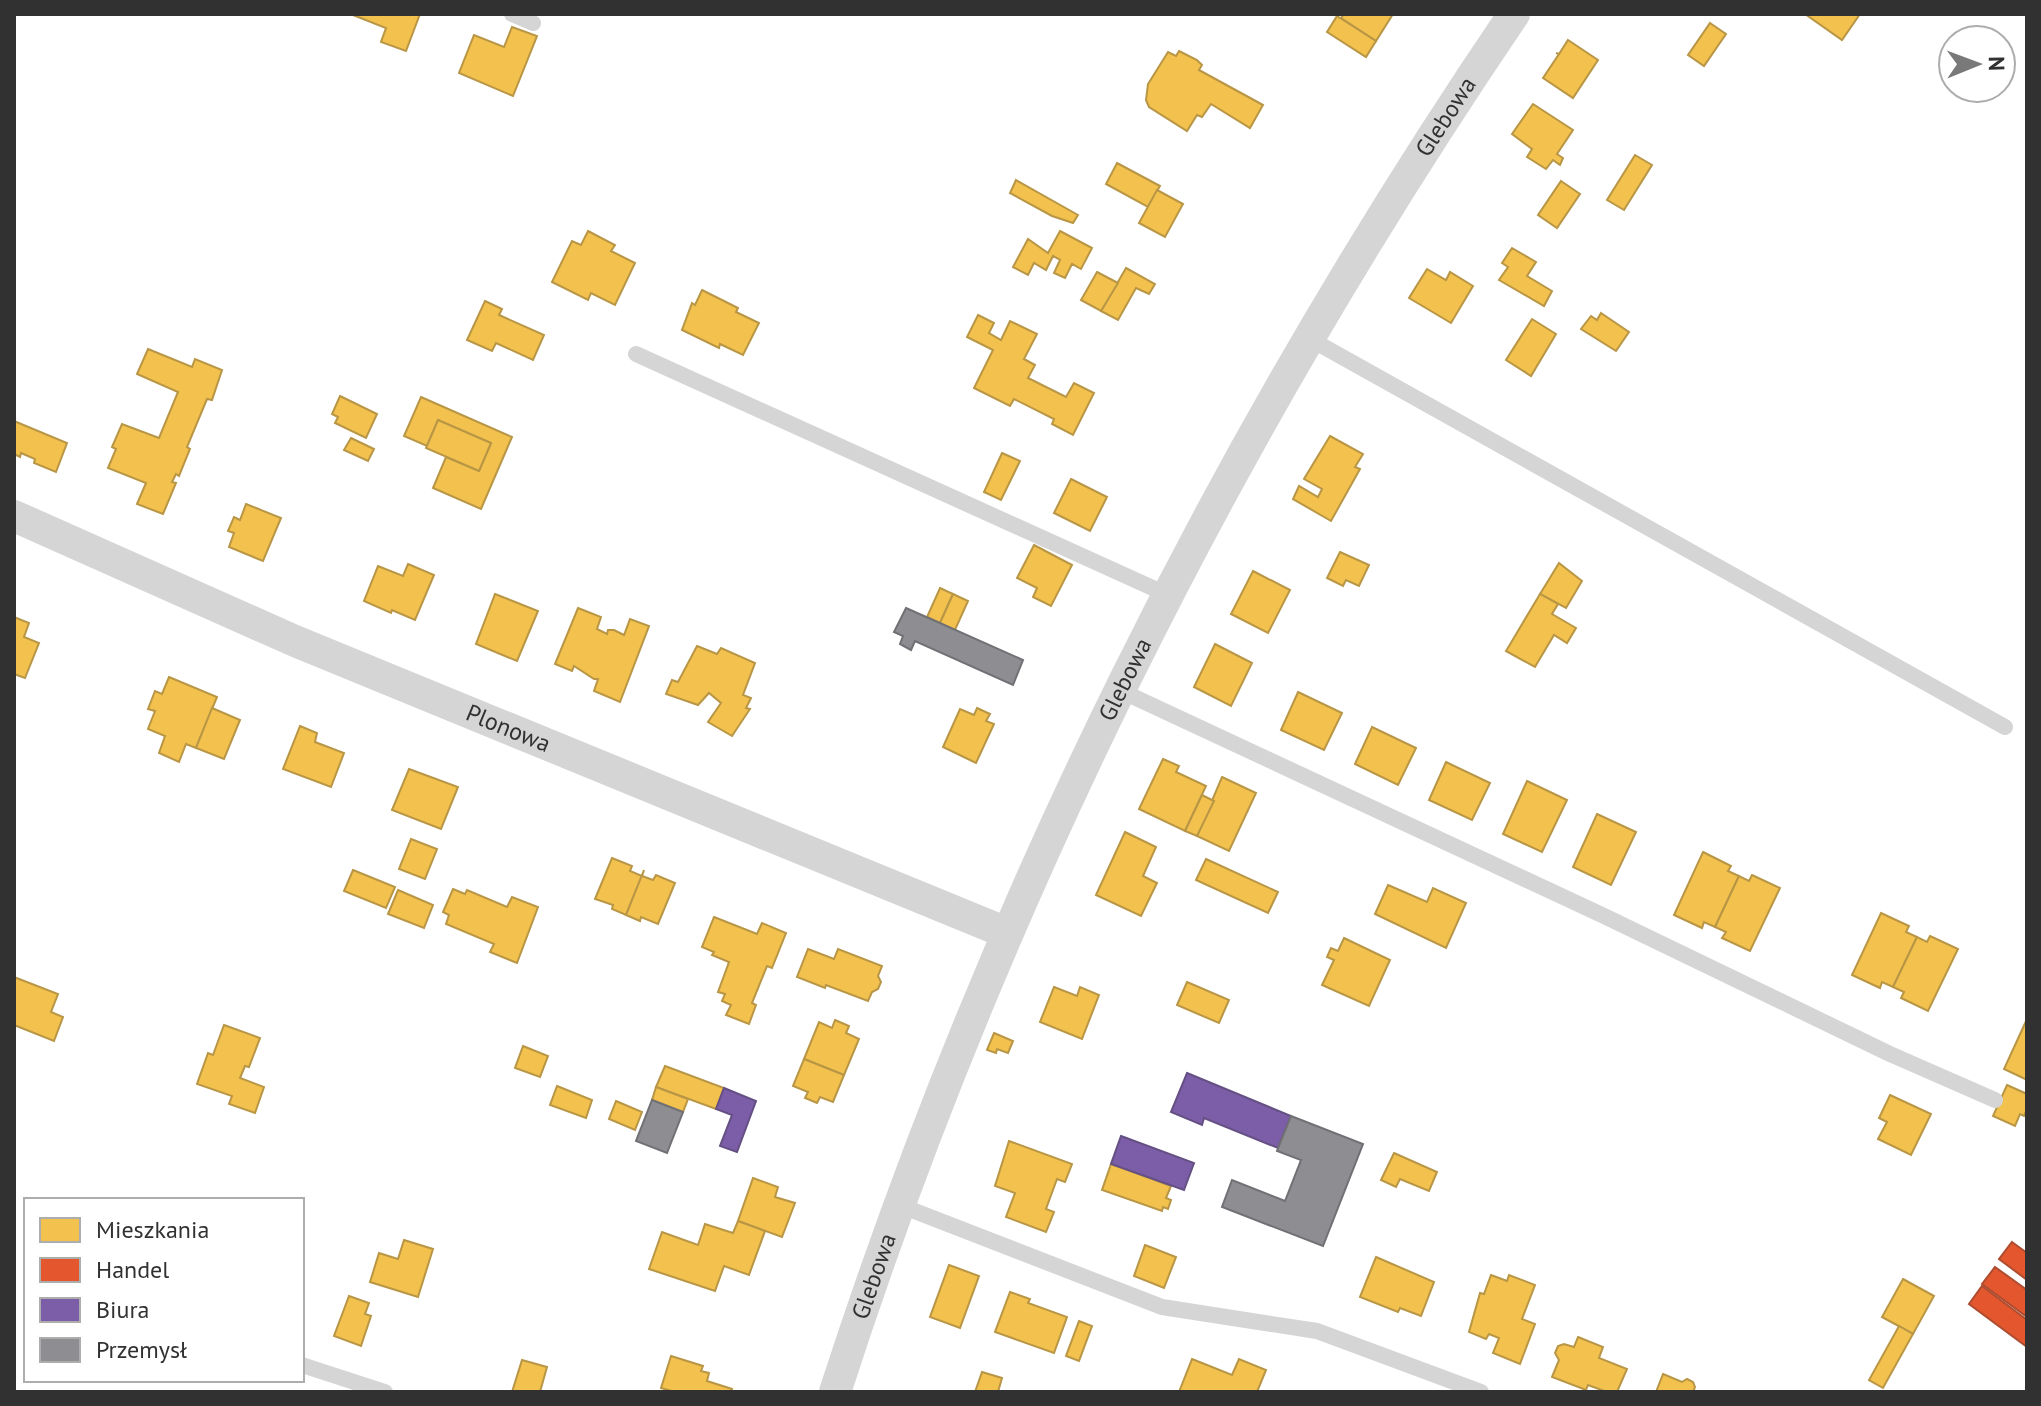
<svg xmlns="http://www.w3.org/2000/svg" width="2041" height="1406" viewBox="0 0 2041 1406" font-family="'PT Sans',sans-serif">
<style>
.homes{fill:#f2c14e;stroke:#b89645;stroke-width:2}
.shops{fill:#e4572e;stroke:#ae4c2f;stroke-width:2}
.offices{fill:#7b5ea7;stroke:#655084;stroke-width:2}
.industry{fill:#8d8d92;stroke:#717175;stroke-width:2}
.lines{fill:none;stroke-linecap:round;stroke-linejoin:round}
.lane{stroke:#d5d5d5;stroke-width:16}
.street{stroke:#d5d5d5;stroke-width:32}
.labels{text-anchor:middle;stroke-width:8;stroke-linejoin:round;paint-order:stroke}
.street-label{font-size:24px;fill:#313131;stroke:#fff}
</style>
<rect width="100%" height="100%" fill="#fff"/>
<!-- homes -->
<g class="homes">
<path d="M420 14 406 51 381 42 386 28 353 15Z"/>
<path d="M1344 14H1393L1376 41 1341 18Z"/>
<path d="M1805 14H1860L1842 40Z"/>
<path d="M1337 16 1376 41 1366 57 1327 32Z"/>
<path d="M1710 23 1726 34 1704 66 1688 55Z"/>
<path d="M512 27 537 36 513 96 459 73 474 35 504 47Z"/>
<path d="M1568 40 1598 60 1573 98 1543 78 1559 54 1556 53 1559 54Z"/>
<path d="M1179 51 1197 60 1202 65 1199 70 1263 105 1250 128 1211 104 1202 117 1197 115 1187 131 1149 107 1146 100 1148 84 1168 52 1176 56Z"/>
<path d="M1533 104 1573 130 1557 154 1563 158 1560 165 1553 160 1546 169 1527 157 1532 149 1512 134Z"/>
<path d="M1635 155 1652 165 1624 210 1607 200Z"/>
<path d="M1117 163 1160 186 1148 207 1106 184Z"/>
<path d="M1016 180 1078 215 1073 223 1052 216 1010 193Z"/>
<path d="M1561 181 1580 194 1557 228 1538 215Z"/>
<path d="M1157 190 1183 204 1165 237 1139 223Z"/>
<path d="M588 231 615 245 611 251 635 263 615 305 591 293 588 300 552 282 572 241 581 245Z"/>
<path d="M1060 231 1092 248 1081 269 1072 264 1065 278 1054 273 1060 260 1053 256 1046 270 1034 263 1028 275 1013 267 1028 239 1048 253Z"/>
<path d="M1512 248 1536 262 1527 276 1552 291 1544 306 1499 280 1508 267 1502 263Z"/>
<path d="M1126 268 1155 284 1149 294 1136 288 1118 320 1101 311Z"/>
<path d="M1427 269 1446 280 1450 272 1473 286 1451 323 1409 298Z"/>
<path d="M1097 272 1118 283 1101 311 1081 300Z"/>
<path d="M702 290 738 308 736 312 759 323 743 355 720 344 719 348 682 330 692 303 695 305Z"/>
<path d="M485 301 502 309 499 315 544 335 533 360 496 343 492 351 467 340Z"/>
<path d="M1601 313 1629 332 1616 351 1581 329 1591 316 1597 320Z"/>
<path d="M978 315 994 323 989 333 1001 340 1010 321 1037 334 1024 359 1035 365 1028 378 1066 397 1074 383 1094 393 1073 435 1052 424 1054 419 1014 399 1010 406 974 388 993 350 967 337Z"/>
<path d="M1532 319 1556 334 1531 376 1506 360Z"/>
<path d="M148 349 192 367 195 359 222 370 212 400 207 399 187 447 190 449 179 476 176 474 172 482 176 483 163 514 137 504 146 483 108 468 116 449 112 447 122 424 159 438 178 392 137 374Z"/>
<path d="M340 396 377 414 366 438 335 423 338 417 332 414Z"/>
<path d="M421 397 512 437 481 509 433 488 446 457 479 471 491 443 438 420 427 446 404 436Z"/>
<path d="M438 420 491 443 479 471 426 448Z"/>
<path d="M14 421 67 443 56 472 34 463 35 459 21 453 20 457 14 454Z"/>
<path d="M1330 436 1363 454 1355 467 1360 469 1331 521 1293 499 1299 486 1318 497 1322 489 1304 479Z"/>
<path d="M351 438 374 449 368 461 344 450Z"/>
<path d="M1002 453 1020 461 1001 500 984 492Z"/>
<path d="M1071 479 1107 497 1090 531 1054 513Z"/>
<path d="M246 504 281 518 263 561 229 547 234 533 228 531 234 517 240 520Z"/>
<path d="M1034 545 1072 565 1051 606 1033 597 1037 588 1017 578Z"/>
<path d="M1340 552 1369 565 1359 586 1346 580 1343 586 1327 578Z"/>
<path d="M1559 563 1582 581 1566 608 1540 594Z"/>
<path d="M408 564 434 575 415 620 392 610 391 613 364 601 378 566 403 576Z"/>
<path d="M1253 571 1290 590 1268 633 1231 614Z"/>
<path d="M940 588 953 594 940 623 927 617Z"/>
<path d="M495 594 538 611 517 661 476 644Z"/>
<path d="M953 594 968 601 955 630 940 623Z"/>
<path d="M1540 594 1558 604 1552 614 1576 628 1567 643 1554 635 1535 667 1506 651Z"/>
<path d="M578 608 601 617 597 629 607 634 608 630H614L624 635 630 619 649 626 620 702 594 691 598 679H594L574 666 572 671 555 664Z"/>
<path d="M14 617 29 623 24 637 39 643 25 678 14 674Z"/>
<path d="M1215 644 1252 663 1231 706 1194 687Z"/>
<path d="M697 646 717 654 721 648 755 663 743 695 751 698 746 708 750 709 732 736 708 722 721 703 709 693 698 705 666 694 672 680 678 682Z"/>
<path d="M169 677 217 697 196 748 186 744 179 762 159 753 165 736 148 729 155 711 148 709 155 691 162 694Z"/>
<path d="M1298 692 1342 713 1324 750 1281 730Z"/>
<path d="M212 708 240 720 224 759 196 748Z"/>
<path d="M977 708 990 714 986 721 994 724 976 763 943 747 960 709 974 715Z"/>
<path d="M300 726 317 733 315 742 344 753 331 787 283 769Z"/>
<path d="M1372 727 1416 748 1398 785 1355 764Z"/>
<path d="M1163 759 1179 766 1176 772 1206 786 1185 831 1139 809Z"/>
<path d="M1446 762 1490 783 1472 820 1429 800Z"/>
<path d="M409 769 458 787 441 829 392 810Z"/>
<path d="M1222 777 1256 793 1229 851 1197 836Z"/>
<path d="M1527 781 1567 800 1542 852 1503 834Z"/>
<path d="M1202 795 1214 801 1197 836 1185 831Z"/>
<path d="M1597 814 1636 832 1611 885 1573 867Z"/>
<path d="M1125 832 1156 847 1143 876 1157 883 1141 916 1096 895Z"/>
<path d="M411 839 437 849 425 879 399 869Z"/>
<path d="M1703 852 1731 866 1728 871 1739 876 1715 927 1704 922 1702 928 1674 915Z"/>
<path d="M612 858 632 866 630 871 642 876 626 915 612 909 613 905 595 899Z"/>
<path d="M1206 859 1278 892 1268 913 1196 880Z"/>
<path d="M353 870 395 887 386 908 344 891Z"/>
<path d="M644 870 642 876 653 880 656 875 675 883 658 924 641 917 640 921 626 915Z"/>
<path d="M1752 875 1780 888 1750 951 1722 938 1726 932 1715 927 1739 876 1749 881Z"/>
<path d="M1388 885 1427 902 1433 888 1466 903 1446 948 1375 914Z"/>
<path d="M453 889 465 894 467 890 507 907 512 897 538 907 517 963 490 952 494 944 446 924 449 915 443 912Z"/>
<path d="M398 890 433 905 424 928 388 914Z"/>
<path d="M1881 913 1909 926 1906 932 1917 937 1893 987 1882 982 1880 988 1852 975Z"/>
<path d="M714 917 757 934 762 923 786 933 772 968 767 966 752 1003 756 1005 749 1024 726 1015 731 1005 722 1001 725 994 718 992 729 962 712 955 714 952 702 947Z"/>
<path d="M1930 936 1958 949 1928 1011 1901 998 1904 992 1893 987 1917 937 1927 942Z"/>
<path d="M1344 938 1390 960 1369 1006 1322 985 1334 960 1327 957 1331 948 1338 951Z"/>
<path d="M808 949 834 959 838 949 882 966 878 976 881 982 878 989 872 992 868 1001 826 985 825 988 797 977Z"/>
<path d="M14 977 58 994 51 1012 63 1017 54 1041 14 1025Z"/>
<path d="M1187 982 1229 1000 1219 1023 1177 1005Z"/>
<path d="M1054 987 1077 996 1080 987 1099 995 1082 1039 1040 1022Z"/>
<path d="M2027 1019V1080L2004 1069Z"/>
<path d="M835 1020 849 1026 846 1033 859 1039 844 1075 804 1059 819 1022 832 1028Z"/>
<path d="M224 1025 260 1038 249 1067 245 1066 240 1078 264 1087 255 1113 229 1104 232 1096 197 1084 208 1053 213 1055Z"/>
<path d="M994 1033 1013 1041 1008 1053 997 1049 996 1053 987 1050Z"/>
<path d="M523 1046 548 1056 540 1077 515 1068Z"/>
<path d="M804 1059 844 1075 833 1102 820 1097 817 1103 805 1098 808 1092 793 1086Z"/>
<path d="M665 1066 724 1088 716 1109 656 1087Z"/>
<path d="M2007 1085 2027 1094V1109L2024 1116 2020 1114 2015 1126 1993 1116Z"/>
<path d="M557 1086 592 1100 586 1118 550 1105Z"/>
<path d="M656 1087 688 1099 683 1112 652 1100Z"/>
<path d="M1890 1095 1931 1114 1911 1155 1878 1139 1887 1122 1879 1118Z"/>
<path d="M616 1101 642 1112 635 1130 609 1119Z"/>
<path d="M1009 1141 1072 1164 1065 1182 1057 1179 1046 1209 1054 1212 1046 1232 1006 1217 1015 1193 995 1186Z"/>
<path d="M1394 1153 1437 1172 1429 1191 1400 1179 1396 1187 1381 1180Z"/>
<path d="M1111 1164 1171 1186 1166 1198 1171 1200 1168 1209 1163 1207 1162 1211 1102 1190Z"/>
<path d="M753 1178 778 1187 775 1197 795 1203 782 1237 738 1221Z"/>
<path d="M738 1221 765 1231 749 1275 724 1266 715 1291 649 1269 662 1232 698 1245 705 1224 733 1233Z"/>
<path d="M404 1240 433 1249 418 1297 370 1282 379 1253 398 1259Z"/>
<path d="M1145 1245 1176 1257 1164 1288 1134 1276Z"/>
<path d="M1376 1257 1434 1282 1421 1316 1400 1308 1398 1312 1360 1297Z"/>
<path d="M949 1265 979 1276 960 1328 930 1317Z"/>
<path d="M1491 1275 1507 1281 1509 1275 1535 1285 1522 1319 1535 1324 1520 1364 1493 1353 1499 1338 1489 1334 1486 1339 1469 1332 1480 1293 1484 1294Z"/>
<path d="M1903 1279 1934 1296 1913 1334 1882 1317Z"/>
<path d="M1010 1292 1030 1299 1028 1303 1067 1317 1054 1353 995 1332Z"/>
<path d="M349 1296 369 1303 365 1314 371 1316 361 1346 334 1336Z"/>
<path d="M1079 1321 1092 1326 1079 1361 1066 1356Z"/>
<path d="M1899 1326 1913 1334 1883 1388 1869 1380Z"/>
<path d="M1578 1337 1603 1347 1599 1358 1627 1369 1617 1392H1607L1588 1385 1586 1390 1552 1377 1559 1360 1555 1353 1558 1346 1564 1344 1574 1347Z"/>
<path d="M671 1356 703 1366 701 1371 709 1373 707 1381 732 1389 731 1392H675L661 1388Z"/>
<path d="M1192 1359 1232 1375 1239 1359 1266 1370 1257 1392H1179Z"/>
<path d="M522 1360 547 1367 540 1392H512Z"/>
<path d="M982 1372 1002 1378 998 1392H975Z"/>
<path d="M1663 1374 1682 1382 1687 1379 1693 1382 1695 1387 1693 1392H1656Z"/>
</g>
<!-- shops -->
<g class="shops">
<path d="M2012 1242 2027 1253V1280L1999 1259Z"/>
<path d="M1995 1267 2027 1290V1317L1982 1284Z"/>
<path d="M1982 1286 2027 1320V1347L1969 1304Z"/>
</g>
<!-- offices -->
<g class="offices">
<path d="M1187 1073 1291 1116 1278 1148 1204 1118 1202 1125 1171 1112Z"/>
<path d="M724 1088 756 1101 737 1152 720 1146 732 1115 716 1109Z"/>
<path d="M1121 1136 1194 1163 1184 1190 1111 1164Z"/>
</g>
<!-- industry -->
<g class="industry">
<path d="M906 608 1023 660 1013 685 915 641 911 650 900 644 903 636 894 632Z"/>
<path d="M652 1100 683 1112 667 1153 636 1141Z"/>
<path d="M1291 1116 1363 1144 1323 1246 1222 1207 1232 1180 1285 1201 1301 1160 1277 1151Z"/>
</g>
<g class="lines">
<!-- lane -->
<g class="lane">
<path d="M512 14 533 23"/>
<path d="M1310 339 2005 727"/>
<path d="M636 354 1166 594"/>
<path d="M1119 690 1602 915 1890 1054 1995 1100"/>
<path d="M899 1205 1162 1307 1317 1331 1481 1392"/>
<path d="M302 1365 385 1392"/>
</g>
<!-- street -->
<g class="street">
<path id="s1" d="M14 516 295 641 1007 933"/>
<path id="s2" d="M835 1392C993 903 1225 439 1514 14"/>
</g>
</g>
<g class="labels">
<!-- street labels -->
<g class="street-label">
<text dy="8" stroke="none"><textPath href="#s2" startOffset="1418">Glebowa</textPath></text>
<text dy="8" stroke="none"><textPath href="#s2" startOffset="770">Glebowa</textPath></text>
<text dy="8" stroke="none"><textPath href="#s1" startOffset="538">Plonowa</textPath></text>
<text dy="8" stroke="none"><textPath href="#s2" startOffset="122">Glebowa</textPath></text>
</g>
</g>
<!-- border -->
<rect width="2041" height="1406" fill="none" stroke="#313131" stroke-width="32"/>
<!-- legend -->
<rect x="24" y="1198" width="280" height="184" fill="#ffffff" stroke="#adadad" stroke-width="2"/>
<rect x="40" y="1218" width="40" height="24" fill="#f2c14e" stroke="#adadad" stroke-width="2"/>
<text x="96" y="1238" font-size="24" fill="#313131">Mieszkania</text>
<rect x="40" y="1258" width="40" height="24" fill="#e4572e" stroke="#adadad" stroke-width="2"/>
<text x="96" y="1278" font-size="24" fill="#313131">Handel</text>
<rect x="40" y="1298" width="40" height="24" fill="#7b5ea7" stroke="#adadad" stroke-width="2"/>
<text x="96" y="1318" font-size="24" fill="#313131">Biura</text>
<rect x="40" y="1338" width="40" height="24" fill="#8d8d92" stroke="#adadad" stroke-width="2"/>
<text x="96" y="1358" font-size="24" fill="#313131">Przemysł</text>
<!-- north arrow -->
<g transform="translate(1977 64) rotate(89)"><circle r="38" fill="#ffffff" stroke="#adadad" stroke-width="2"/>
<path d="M0-6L14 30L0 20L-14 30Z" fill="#797979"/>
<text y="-12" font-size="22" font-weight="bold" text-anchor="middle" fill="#313131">N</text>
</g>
</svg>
